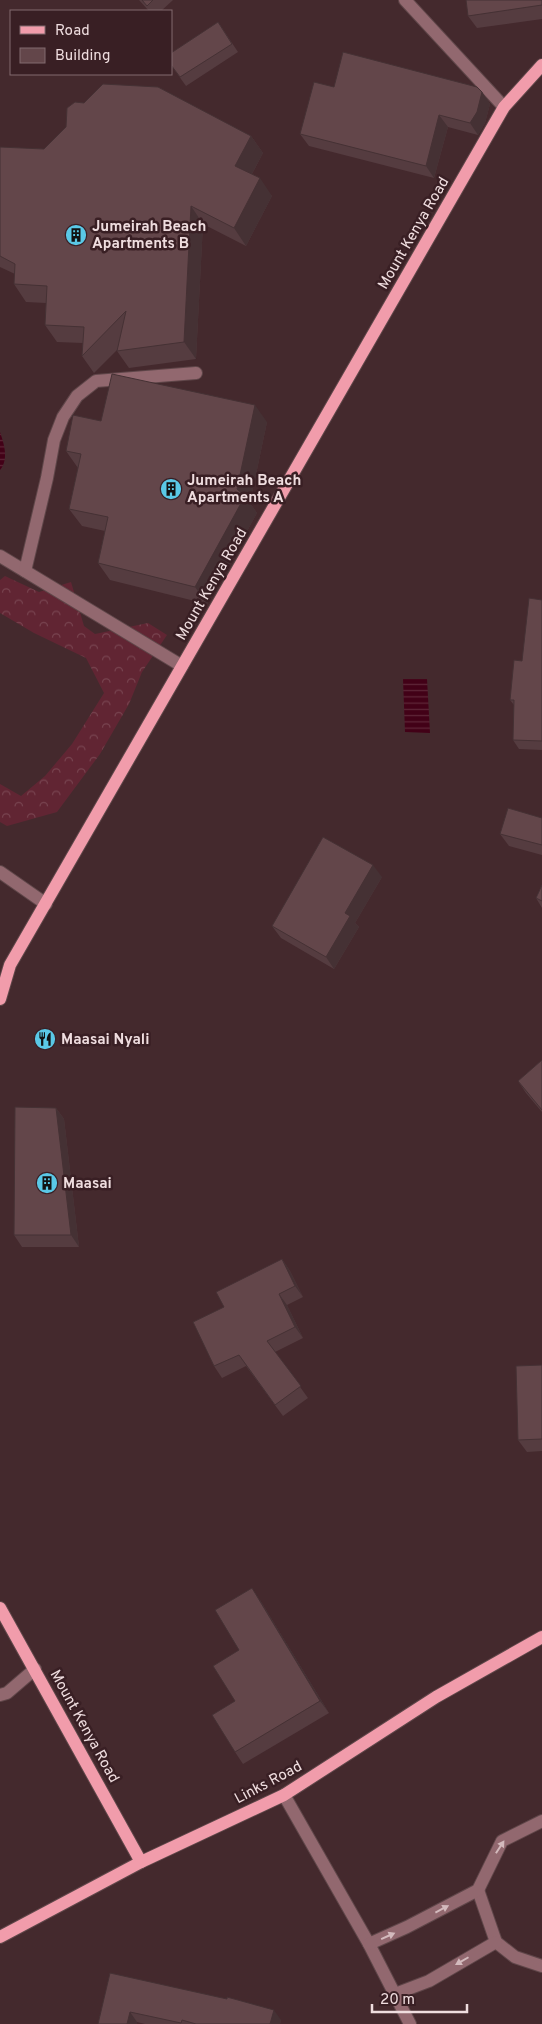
<svg xmlns="http://www.w3.org/2000/svg" width="542" height="2024" viewBox="0 0 542 2024" font-family="Overpass,sans-serif">
<style>
.forest{fill:url(#forest-crowns)}
.water{fill:url(#water-rules)}
.lines{fill:none;stroke-linecap:round;stroke-linejoin:round}
.minor-casing{stroke:#5f4649;stroke-width:14}
.major-casing{stroke:#5f4649;stroke-width:14}
.minor{stroke:#92686f;stroke-width:12}
.major{stroke:#f19cab;stroke-width:12}
.wall{fill:#553c40}
.shaded-wall{fill:#453134}
.building{fill:#63464a;stroke:#453134}
.oneway{fill:#d3babd}
.labels{text-anchor:middle;stroke-width:5;stroke-linejoin:round;paint-order:stroke}
.poi-label{font-size:15px;font-weight:bold;fill:#efdddf;stroke:#391f24;text-anchor:start}
.street-label{font-size:15px;fill:#efdddf;stroke:#391f24}
</style>
<defs>
<pattern id="forest-crowns" width="20" height="18" patternUnits="userSpaceOnUse" patternTransform="scale(1.25)"><rect width="20" height="18" fill="#612533"/><path d="M2 6a3 3 0 1 1 6 0M12 15a3 3 0 1 1 6 0" fill="none" stroke="#784450"/></pattern>
<pattern id="water-rules" width="6" height="5" patternUnits="userSpaceOnUse" patternTransform="scale(1.25)"><rect width="6" height="5" fill="#420117"/><path d="M0 2.5h6" fill="none" stroke="#5e2638"/></pattern>
</defs>
<rect width="100%" height="100%" fill="#44292d"/>
<!-- forest -->
<path class="forest" d="M5 576 39 592 71 582 84 626 95 634 148 623 167 635 142 672 129 704 100 754 57 812 7 826 0 822V784L21 796 45 776 72 744 104 693 86 658 34 633 0 613V580Z"/>
<!-- water -->
<g class="water">
<path d="M0 432C4 444 9 459 0 470Z"/>
<path d="M403 679H427L430 733 405 732Z"/>
</g>
<g class="lines">
<!-- minor casing -->
<g class="minor-casing">
<g id="minor">
<path d="M405 0 504 107"/>
<path d="M0 556 182 666"/>
<path d="M25 571 47 478 54 440 63 417 77 396 96 381 196 373"/>
<path d="M0 872 46 904"/>
<path d="M0 1695 7 1693 35 1669"/>
<path d="M284 1795 369 1944 410 2024"/>
<path d="M478 1890 496 1942 515 1957 542 1966"/>
<path d="M369 1944 407 1927 478 1890 502 1841 542 1821"/>
<path d="M395 1994 429 1981 496 1942"/>
</g>
</g>
<!-- major casing -->
<g class="major-casing">
<g id="major">
<path d="M0 999 10 965 504 107 542 65"/>
<path d="M0 1608 141 1862"/>
<path d="M0 1937 141 1862 284 1795 436 1697 542 1637"/>
</g>
</g>
<!-- minor -->
<use href="#minor" class="minor"/>
<!-- major -->
<use href="#major" class="major"/>
</g>
<!-- wall -->
<g class="wall">
<path d="M139 0H173L161 11H149Z"/>
<path d="M542 0V19L477 28 468 16Z"/>
<path d="M218 22 238 52 186 86 171 65Z"/>
<path d="M334 87 482 92 490 104 485 123 478 135 448 127 434 178 309 146 300 134Z"/>
<path d="M251 136 263 153 252 174 272 196 246 246 203 224 196 359 129 368 117 351V350L94 373 82 356 83 343 57 342 45 325 46 303 26 302 14 284 15 274 0 267V147L44 149Z"/>
<path d="M101 421 267 422 250 503 257 513 207 604 110 580 98 563 105 531 82 526 69 509 78 468 66 451Z"/>
<path d="M542 600V750L519 749 513 740 514 705 510 700Z"/>
<path d="M542 818V855L509 846 500 834Z"/>
<path d="M382 877 355 923 359 927 334 969 281 938 272 926Z"/>
<path d="M542 885V908L536 898Z"/>
<path d="M542 1060V1112L526 1093 518 1081Z"/>
<path d="M56 1108 64 1119 79 1247H22L14 1235Z"/>
<path d="M282 1259 290 1271 303 1297 287 1305 303 1338 275 1352 308 1398 283 1416 246 1366 222 1378 214 1366 224 1307Z"/>
<path d="M542 1365V1451L527 1452 518 1440Z"/>
<path d="M260 1600 329 1713 243 1764 235 1752 239 1650Z"/>
<path d="M110 1973 281 2020 280 2024H145L137 2022V2024H98Z"/>
</g>
<!-- shaded-wall -->
<g class="shaded-wall">
<path d="M482 92 490 104 485 123 478 135 470 123Z"/>
<path d="M439 115 448 127 434 178 426 166Z"/>
<path d="M251 136 263 153 247 183 235 166Z"/>
<path d="M260 178 272 196 246 246 234 228Z"/>
<path d="M191 206 203 224 196 359 184 342Z"/>
<path d="M255 405 267 422 250 503 257 513 207 604 195 587 237 489Z"/>
<path d="M373 865 382 877 355 923 359 927 334 969 326 957 345 913Z"/>
<path d="M56 1108 64 1119 79 1247 71 1235Z"/>
<path d="M282 1259 290 1271 303 1297 295 1286Z"/>
<path d="M279 1294 287 1305 303 1338 295 1327Z"/>
<path d="M252 1588 260 1600 329 1713 320 1701Z"/>
<path d="M274 2010 281 2020 280 2024H270Z"/>
<path d="M130 2012 137 2022V2024H127Z"/>
</g>
<!-- building -->
<g class="building">
<path d="M142 0H153L147 6Z"/>
<path d="M466 0H542V5L468 16Z"/>
<path d="M218 22 232 44 180 77 171 65V53Z"/>
<path d="M343 52 477 87 482 92 477 112 470 123 439 115 426 166 300 134 314 82 334 87Z"/>
<path d="M103 84 158 87 251 136 235 166 260 178 234 228 191 206 184 342 117 351 126 311 82 356 84 327 45 325 47 286 14 284 15 264 0 256V147L44 149 66 127 67 108 75 102 84 103Z"/>
<path d="M112 374 255 405 237 489 245 496 195 587 98 563 108 517 69 509 81 454 66 451 73 415 101 421Z"/>
<path d="M529 598 542 600V741L513 740 514 700H510L514 660 522 661Z"/>
<path d="M508 808 542 818V845L500 834Z"/>
<path d="M323 837 373 865 345 913 350 916 326 957 272 926Z"/>
<path d="M542 885V901L536 898Z"/>
<path d="M542 1060V1110L518 1081Z"/>
<path d="M15 1107 56 1108 71 1235H14Z"/>
<path d="M282 1259 295 1286 279 1294 295 1327 267 1341 301 1386 275 1405 239 1355 214 1366 193 1322 224 1307 216 1292Z"/>
<path d="M542 1365V1439L518 1440 516 1366Z"/>
<path d="M252 1588 320 1701 235 1752 212 1715 235 1701 213 1666 239 1650 215 1610Z"/>
<path d="M110 1973 227 1999V1997L274 2010 270 2024H196L182 2020 181 2023 130 2012 127 2024H98Z"/>
</g>
<!-- one-way arrows -->
<defs><path id="oneway-solid" d="M-6-.8H1V-3.2L6.5 0L1 3.2V.8H-6Z" transform="scale(1.25)"/></defs>
<g class="oneway">
<use href="#oneway-solid" transform="translate(500 1847) rotate(-57)"/>
<use href="#oneway-solid" transform="translate(442 1909) rotate(-28)"/>
<use href="#oneway-solid" transform="translate(388 1936) rotate(-24)"/>
<use href="#oneway-solid" transform="translate(462 1961) rotate(150)"/>
</g>
<!-- icons -->
<defs>
<g id="building-disc" transform="scale(1.125)"><circle r="9.5" fill="#5ac8e6" stroke="#391f24"/><path d="M-4-6H4V6H1V3H-1V6H-4ZM-2.5-4.3h1.7v1.8h-1.7ZM.8-4.3h1.7v1.8H.8ZM-2.5-1h1.7V.8h-1.7ZM.8-1h1.7V.8H.8Z" fill="#111"/></g>
<g id="restaurant-disc" transform="scale(1.125)"><circle r="9.5" fill="#5ac8e6" stroke="#391f24"/><path d="M-5-6h1v4h1v-4h1v4h1v-4h1v5L-1.5 .5V6h-2V.5L-5-1ZM5-6V6H3V1.5H1.5Q1.5-4 5-6Z" fill="#111"/></g>
</defs>
<g fill-rule="evenodd">
<use href="#building-disc" x="76" y="235"/>
<use href="#building-disc" x="171" y="489"/>
<use href="#restaurant-disc" x="45" y="1039"/>
<use href="#building-disc" x="47" y="1183"/>
</g>
<g class="labels">
<!-- poi labels -->
<g class="poi-label">
<text x="92" y="231">Jumeirah Beach<tspan x="92" dy="17">Apartments B</tspan></text>
<text x="187" y="485">Jumeirah Beach<tspan x="187" dy="17">Apartments A</tspan></text>
<text x="61" y="1044">Maasai Nyali</text>
<text x="63" y="1188">Maasai</text>
</g>
<!-- street labels -->
<g class="street-label">
<text transform="translate(413 233) rotate(-60)" y="5">Mount Kenya Road</text>
<text transform="translate(211 584) rotate(-60)" y="5">Mount Kenya Road</text>
<text transform="translate(85 1726) rotate(61)" y="5">Mount Kenya Road</text>
<text transform="translate(268 1782) rotate(-28)" y="5">Links Road</text>
</g>
</g>
<!-- legend -->
<rect x="10" y="10" width="162" height="65" fill="#391f24" stroke="#826b6f"/>
<rect x="20" y="26" width="25" height="8" fill="#f19cab" stroke="#826b6f"/>
<text x="55" y="35" font-size="15" fill="#efdddf">Road</text>
<rect x="20" y="48" width="25" height="15" fill="#63464a" stroke="#826b6f"/>
<text x="55" y="60" font-size="15" fill="#efdddf">Building</text>
<!-- scale -->
<path d="M372 2004v8h95v-8" fill="none" stroke="#efdddf" stroke-width="2.5"/>
<text x="380" y="2004" font-size="15" fill="#efdddf" stroke="#391f24" stroke-width="4" paint-order="stroke">20 m</text>
</svg>
